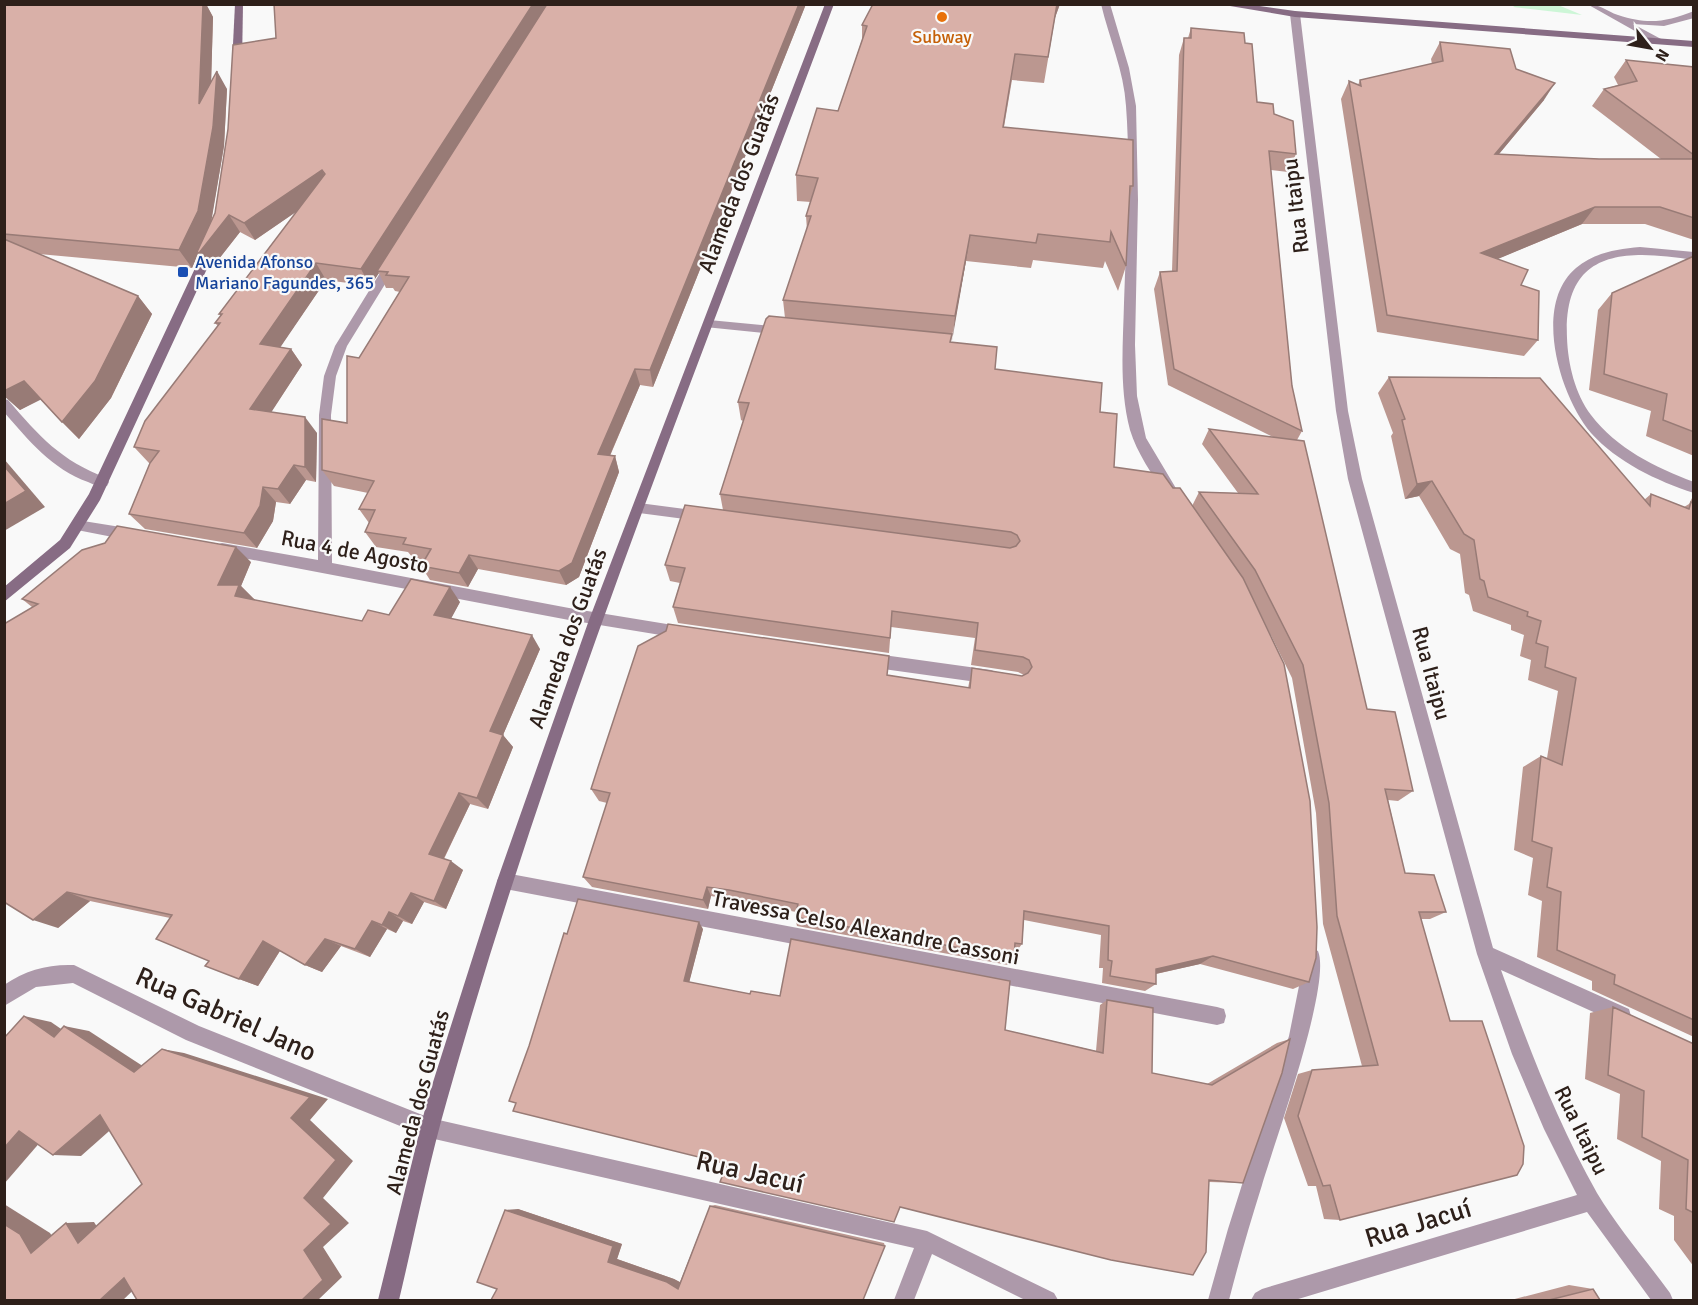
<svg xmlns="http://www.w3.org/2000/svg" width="1698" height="1305" viewBox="0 0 1698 1305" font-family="Signika,sans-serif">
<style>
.green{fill:#cdf6d7}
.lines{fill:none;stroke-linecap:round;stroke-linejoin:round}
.lane{fill:#ad99aa;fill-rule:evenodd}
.street{fill:#ad99aa;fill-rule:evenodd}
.secondary{fill:#876c84;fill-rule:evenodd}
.wall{fill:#bb9790}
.shaded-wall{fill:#987b76}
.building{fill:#d9b0a8;stroke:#987b76;stroke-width:1.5}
.food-dot{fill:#e8710a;stroke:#f9f9f9;stroke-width:2}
.transit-dot{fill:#1a4fb4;stroke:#f9f9f9;stroke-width:2}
.labels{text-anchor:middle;stroke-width:4.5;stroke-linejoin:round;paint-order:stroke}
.far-food-label{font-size:18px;fill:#c56008;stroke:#f9f9f9}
.far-transit-label{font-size:18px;fill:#164399;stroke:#f9f9f9;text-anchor:start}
.street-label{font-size:22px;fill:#2e201a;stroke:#f9f9f9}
.near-street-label{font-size:27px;fill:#2e201a;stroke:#f9f9f9}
</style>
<rect width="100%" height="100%" fill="#f9f9f9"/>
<!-- green -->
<path class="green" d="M1518 4 1558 5 1582 15 1513 7Z"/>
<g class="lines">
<!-- lane -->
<g class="lane">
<path d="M1101 4H1110L1129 68 1136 106 1138 200 1135 345 1137 396 1146 438 1177 490 1170 495 1165 494C1152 474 1137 453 1130 430 1119 388 1123 345 1124 303 1126 237 1131 171 1126 106 1124 71 1109 38 1101 4Z"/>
<path d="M709 320 783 327 789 331 783 335 705 327 703 324Z"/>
<path d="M639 503 700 511 707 516 700 521 639 513 632 508Z"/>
<path d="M1312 948 1318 951C1332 984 1274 1144 1262 1185 1250 1223 1239 1261 1229 1300H1208L1228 1229 1289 1036 1306 951Z"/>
</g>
<!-- street -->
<g class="street">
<path d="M1587 4C1600 4 1606 11 1618 15 1648 25 1666 22 1694 11V18L1664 26 1633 24 1661 39 1663 41 1658 44Z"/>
<path d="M1295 11 1300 14 1348 411 1362 479 1493 948 1629 1009 1631 1016 1629 1023 1622 1025 1501 970C1528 1046 1557 1122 1597 1193 1618 1228 1646 1260 1670 1293L1673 1300H1651L1587 1212 1295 1300H1251L1255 1293 1262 1289 1577 1195 1544 1129 1512 1054 1477 954 1348 479 1336 411 1290 14Z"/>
<path d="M1640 247 1694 252V260C1624 249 1563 249 1567 338 1568 364 1575 394 1591 415 1617 449 1655 467 1694 482V493C1657 481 1617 462 1591 433 1560 397 1532 305 1576 268 1594 253 1616 249 1640 247Z"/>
<path d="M392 259 398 263 347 346 336 376 331 415 332 563 569 608 685 627 690 629 692 633 690 637 685 639 569 620 217 553 215 549 217 545 222 543 318 560 319 415 324 376 335 346 388 260Z"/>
<path d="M4 399 8 400C39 436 61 461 107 478L109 482 107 486C100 488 95 485 88 482 52 469 29 441 4 412Z"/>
<path d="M77 520 133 529 138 531 140 535 138 539 133 541 77 530 70 525Z"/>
<path d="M869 653 991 670 996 672 999 677 996 682 991 684 869 667 864 665 861 660 864 655Z"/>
<path d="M506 873 1217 1007 1224 1009 1226 1016 1224 1023 1217 1025 506 889 500 887 497 881 500 875Z"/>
<path d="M74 965 199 1026 430 1118 927 1231 1054 1293 1058 1300H1025L932 1254 914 1300H894L914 1248 430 1138 186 1040 73 983 36 987 4 1006V985C26 970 48 964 74 965Z"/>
</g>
<!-- secondary -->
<g class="secondary">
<path d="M235 4H243L242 64 237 67 232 64Z"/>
<path d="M825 4H834C698 367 552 727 447 1100 428 1166 415 1233 399 1300H378L427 1101 497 881 589 620Z"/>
<path d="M1218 4H1245L1295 11 1694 41V47L1295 17Z"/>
<path d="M212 241 218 245 100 500 70 548 4 602V587L60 540 89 494 206 245Z"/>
</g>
</g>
<!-- wall -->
<g class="wall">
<path d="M4 4H206L213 17 211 81 227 89 224 146 211 221 215 213 228 129 806 4 653 387 640 385 610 456H615L619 472 579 577 566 585 478 569 468 587 430 580 421 566 424 560 413 558 408 552 376 547 365 532 369 523 359 509 368 493 334 486 322 470 347 423 359 358 400 292 395 291 393 288H386L379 273 370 286 326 280 280 347 291 349 302 365 271 412 317 433 316 482 306 480 290 504 276 502 273 521 257 548 145 529 129 514 150 463H149L134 447 218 326 215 323 221 316 219 314 297 211 255 240 240 232 211 269H208L198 254 192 268 39 254 138 296 152 314 111 398 79 439 40 399 20 410 7 398H4Z"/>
<path d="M1060 4 1055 18 1044 83 1012 80 1004 127 1133 186 1129 199 1126 266 1118 291 1105 261 1103 268 1033 260 1031 268 966 261 951 342 995 369 1100 412 1114 467 1173 488 1192 506 1199 492 1238 493 1202 444 1209 429 1273 437 1168 385 1154 289 1160 272 1172 271 1179 55 1184 38H1188L1191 28 1245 43 1257 102 1274 114 1296 154 1288 172 1271 170 1292 386 1302 431 1297 440 1367 709 1413 791 1398 801 1388 800 1405 873 1446 912 1430 919H1422L1340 1220 1324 1219 1316 1186H1308L1284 1118 1298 1074 1312 1070 1362 1066 1323 924 1316 813 1292 678 1245 583 1309 982 1293 989 1200 964 1156 974V984L1145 991 1102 983 1103 968H1099L1101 935 1024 920 1022 944 1016 952H1014V958L1008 965 797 926 795 917 796 912 711 896 708 909 592 887 583 877 607 803 599 801 591 789 887 675 968 688 972 668 1022 676 1024 675 1018 672 971 665 975 638 891 627 889 653 678 623 673 607 680 583 670 581 665 565 723 510 720 494 743 421 741 420 738 402 785 318 783 300 807 230 806 216 811 202 797 201 796 175 838 111 862 40V25Z"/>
<path d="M1440 42 1516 69 1544 100 1499 154 1599 159H1661L1592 106 1604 89 1618 85 1614 77 1626 60 1694 67V240L1645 224H1582L1497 259 1521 285 1538 340 1524 356 1377 332 1341 99 1349 81 1358 85 1360 80 1432 64 1431 59Z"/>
<path d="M1694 256V456L1646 436 1651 411 1589 390 1598 310 1612 293Z"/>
<path d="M1389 377 1644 500 1651 494 1684 507 1689 504 1694 494V1037L1592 990V981L1537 957 1542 901 1528 895 1533 858 1514 850 1523 767 1541 756 1547 758 1558 691 1528 680 1531 660 1520 656 1524 635 1511 630V625L1473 611 1469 595 1465 593 1460 554 1450 549 1419 496 1405 499 1391 436 1393 433 1378 393Z"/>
<path d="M251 562 241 586 255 600 362 621 460 602 451 618 540 649 503 735 513 747 488 809 470 804 444 859 463 870 446 909 424 902 412 924 403 921 396 933 387 929 370 957 341 946 322 972 305 965 280 951 258 986 239 979 209 961 170 918 90 901 58 928 32 607 22 599Z"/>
<path d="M703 929 689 982 750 994 780 996 1005 1030 1096 1051 1100 1005 1107 1000 1152 1073 1207 1084 1277 1043 1290 1039 1243 1183 1209 1182 900 1207 727 1164 529 1046 567 934Z"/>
<path d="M1613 1007 1694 1044V1267L1674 1240V1216L1659 1209 1661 1161 1617 1139 1620 1094 1585 1079 1590 1013Z"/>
<path d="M715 1205 884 1243 885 1246 863 1300 497 1289 518 1209 622 1244 617 1259 674 1279 680 1282 710 1206Z"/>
<path d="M1569 1285 1593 1289 1600 1300H1511Z"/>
</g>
<!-- shaded-wall -->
<g class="shaded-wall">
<path d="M203 4H206L213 17 210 122 199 104Z"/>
<path d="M533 4H548L377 271 379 273 370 286 361 269Z"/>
<path d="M799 4H806L653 387 650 370Z"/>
<path d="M1057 4H1060L1054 20Z"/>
<path d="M217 71 227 89 224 146 210 229 197 252 198 254 192 268 179 250Z"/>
<path d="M1555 83 1544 100 1484 172 1495 154Z"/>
<path d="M322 170 331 188 255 240 244 223Z"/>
<path d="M1595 207 1582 224 1469 271 1481 253Z"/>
<path d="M229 215 240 232 211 269 199 253Z"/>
<path d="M970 235 966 261 952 341 955 316Z"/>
<path d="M316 263 326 280 271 361 260 344Z"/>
<path d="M138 296 152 314 111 398 79 439 62 422Z"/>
<path d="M291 349 302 365 263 425 250 409Z"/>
<path d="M635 369 640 385 604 469 598 454Z"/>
<path d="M24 381 42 399 20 410 4 396V391Z"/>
<path d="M305 417 317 433 316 482 305 467Z"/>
<path d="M615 456 619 472 579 577 566 585 559 571Z"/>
<path d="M4 459 45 507 4 531Z"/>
<path d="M294 465 306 480 290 504 278 489Z"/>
<path d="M1432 481 1419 496 1405 499 1417 484Z"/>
<path d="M263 487 276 502 273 521 257 548 244 533Z"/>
<path d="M236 547 251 562 241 586 255 600 236 597 218 585Z"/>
<path d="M469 555 478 569 468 587 459 573Z"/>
<path d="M450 587 460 602 445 630 434 615Z"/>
<path d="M532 635 540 649 503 735 513 747 488 809 477 798 490 731Z"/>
<path d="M459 793 470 804 441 864 429 854Z"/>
<path d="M451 861 463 870 446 909 434 901Z"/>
<path d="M707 887 711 896 708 909 703 900Z"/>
<path d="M67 892 90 901 58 928 33 920Z"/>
<path d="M411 893 424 902 412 924 398 916Z"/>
<path d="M389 912 403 921 396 933 382 925Z"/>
<path d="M372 921 387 929 370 957 355 949Z"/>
<path d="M699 922 703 929 688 987 684 981Z"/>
<path d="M325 939 341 946 322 972 305 965Z"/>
<path d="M263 941 281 949 258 986 239 979Z"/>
<path d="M1213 956 1200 964 1146 976 1156 969Z"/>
<path d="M24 1016 51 1022 80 1042 54 1037Z"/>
<path d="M64 1026 89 1031 158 1076 134 1072Z"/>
<path d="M162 1049 184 1053 328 1099 310 1120 353 1161 323 1198 349 1223 323 1247 342 1277 318 1300H302L304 1198 291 1118Z"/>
<path d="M100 1115 125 1117 81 1156 53 1155Z"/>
<path d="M19 1131 48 1133 4 1184V1148Z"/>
<path d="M4 1204 50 1233 61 1251 31 1253 4 1224Z"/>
<path d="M518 1209 622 1244 617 1259 674 1279 685 1285 678 1289 608 1262 505 1210Z"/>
<path d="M94 1222 106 1241 78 1243 66 1223Z"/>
<path d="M150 1274 123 1300H100L124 1278Z"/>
</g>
<!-- building -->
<g class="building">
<path d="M4 4H203L199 104 217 71 213 127 198 211 179 250 4 234Z"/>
<path d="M274 4H533L361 269 316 263 260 344 291 349 250 409 305 417V467L294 465 278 489 263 487 260 506 244 533 129 514 150 463 159 451 134 447 145 421 220 323H215L222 314H219L325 174 322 170 244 223 229 215 199 253 197 252 215 213 228 129 233 45 276 38Z"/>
<path d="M547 4H799L650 370 635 369 598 454 615 456 572 563 559 571 469 555 459 573 421 566 431 549 403 544 406 538 365 532 375 510 359 509 374 481 322 470V419L347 423V356L359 358 409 277 386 275 388 272 377 271Z"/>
<path d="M873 4H1057L1048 57 1015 54 1003 127 1133 140V186H1130L1126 266 1111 232 1110 242 1038 234 1036 243 970 235 955 316 783 300 811 216H806L818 178 796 175 817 108 838 111 867 26 862 25Z"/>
<path d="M1191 28 1244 33 1245 43 1252 44 1257 102 1273 104 1274 114 1293 121 1296 154 1269 151 1292 386 1302 431 1174 369 1160 272 1177 271 1184 38H1191Z"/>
<path d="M1440 42 1510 49 1516 69 1555 83 1495 154 1599 159H1694V218L1660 207H1595L1481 253 1528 270 1521 285 1539 291 1538 340 1387 315 1349 81 1361 86 1360 80 1443 61Z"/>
<path d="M1626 60 1694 67V155L1604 89 1637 81Z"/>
<path d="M4 239 138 296 95 381 62 422 24 381 4 391Z"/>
<path d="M1694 256V432L1663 420 1667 394 1604 374 1612 293Z"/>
<path d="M769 316 952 334 950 342 997 347 995 369 1102 383 1100 412 1117 414 1114 467 1163 474 1173 488H1180L1243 578 1284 664 1310 801 1317 927 1316 958 1309 982 1213 956 1156 969V984L1110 976 1112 961 1108 960 1109 926 1024 911 1022 944 1015 943 1014 958 795 917 798 904 729 890 707 887 703 900 583 877 610 793 591 789 600 761 638 646 666 631 668 624 889 656 887 675 970 688 972 668 1022 676 1028 673 1032 667 1029 660 1023 657 975 650 978 623 892 611 890 638 673 607 685 568 665 565 685 505 1010 548 1016 546 1020 541 1017 535 1011 532 720 494 749 403 738 402 766 319Z"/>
<path d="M1389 377 1540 378 1650 506 1651 494 1689 509 1691 502 1694 504V1020L1614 984 1615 975 1557 950 1561 892 1547 887 1552 848 1532 841 1541 756 1562 765 1576 678 1545 667 1548 647 1536 643 1541 621 1527 616 1528 612 1488 597 1484 581 1480 579 1474 540 1464 534 1432 481 1417 484 1402 420 1405 419Z"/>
<path d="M1209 429 1304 441 1367 709 1395 712 1405 755 1413 791 1385 789 1405 873 1434 875 1446 912H1419L1450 1021H1482L1524 1146 1523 1164 1517 1175 1340 1220 1330 1185 1323 1186 1298 1116 1312 1070 1378 1065 1337 916 1329 803 1303 665 1255 570 1199 492 1258 494Z"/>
<path d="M4 466 26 491 4 504Z"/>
<path d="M117 526 236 547 218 585H239L235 596 362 621 368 610 389 615 411 579 450 587 434 615 532 635 490 731 503 735 477 798 459 793 429 854 451 861 434 901 411 893 398 916 389 912 382 925 372 921 355 949 325 939 305 965 263 941 239 979 205 966 209 961 156 939 172 915 67 892 33 920 4 902V624L38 604 22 599 82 550 105 543Z"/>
<path d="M578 899 699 922 684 981 750 994 751 991 780 996 791 939 1010 981 1005 1030 1103 1053 1107 1000 1153 1008 1152 1073 1212 1085 1290 1039 1282 1073 1243 1183 1209 1180 1206 1252 1193 1275 1111 1260 900 1207 894 1222 720 1182 727 1164 513 1111 516 1103 509 1101 529 1046 564 933 567 934Z"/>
<path d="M1613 1007 1694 1044V1213L1686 1209 1688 1160 1642 1137 1644 1091 1608 1075Z"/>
<path d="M24 1016 54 1037 64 1026 134 1072 162 1049 310 1097 291 1118 336 1160 304 1198 331 1224 304 1250 323 1280 302 1300H137L124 1278 100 1300H4V1224L20 1234 31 1253 66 1223 78 1243 142 1184 100 1115 53 1155 19 1131 4 1148V1038Z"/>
<path d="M710 1206 885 1246 863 1300H491L497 1289 477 1282 505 1210 613 1246 608 1262 667 1282 678 1289Z"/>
<path d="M1593 1289 1600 1300H1549Z"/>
</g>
<!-- markers -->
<circle class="food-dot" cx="942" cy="17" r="6"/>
<rect class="transit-dot" x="177" y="266" width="12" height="12" rx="3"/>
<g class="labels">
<!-- far-food labels -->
<g class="far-food-label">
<text x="942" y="43">Subway</text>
</g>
<!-- far-transit labels -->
<g class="far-transit-label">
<text x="195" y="268">Avenida Afonso<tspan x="195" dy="21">Mariano Fagundes, 365</tspan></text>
</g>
<!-- street labels -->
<g class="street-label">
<text transform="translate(738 183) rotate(-69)" y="8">Alameda dos Guatás</text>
<text transform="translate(1295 206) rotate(-97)" y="8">Rua Itaipu</text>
<text transform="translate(355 551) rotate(11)" y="8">Rua 4 de Agosto</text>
<text transform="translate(567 638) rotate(-70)" y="8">Alameda dos Guatás</text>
<text transform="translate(1432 673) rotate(75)" y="8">Rua Itaipu</text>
<text transform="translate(866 927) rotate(11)" y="8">Travessa Celso Alexandre Cassoni</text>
<text transform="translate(417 1102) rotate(-75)" y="8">Alameda dos Guatás</text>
<text transform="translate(1582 1130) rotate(64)" y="8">Rua Itaipu</text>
</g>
<!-- near-street labels -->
<g class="near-street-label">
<text transform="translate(226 1014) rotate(24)" y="9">Rua Gabriel Jano</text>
<text transform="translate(750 1172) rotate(13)" y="9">Rua Jacuí</text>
<text transform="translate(1418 1223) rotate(-17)" y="9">Rua Jacuí</text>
</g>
</g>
<!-- border -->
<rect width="1698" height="1305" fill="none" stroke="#2e201a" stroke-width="12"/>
<!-- north arrow -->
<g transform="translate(1650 48) rotate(121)" stroke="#f9f9f9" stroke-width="4.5" paint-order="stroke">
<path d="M0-4.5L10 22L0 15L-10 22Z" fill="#2e201a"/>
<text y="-9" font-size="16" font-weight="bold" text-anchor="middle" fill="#2e201a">N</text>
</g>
</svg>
